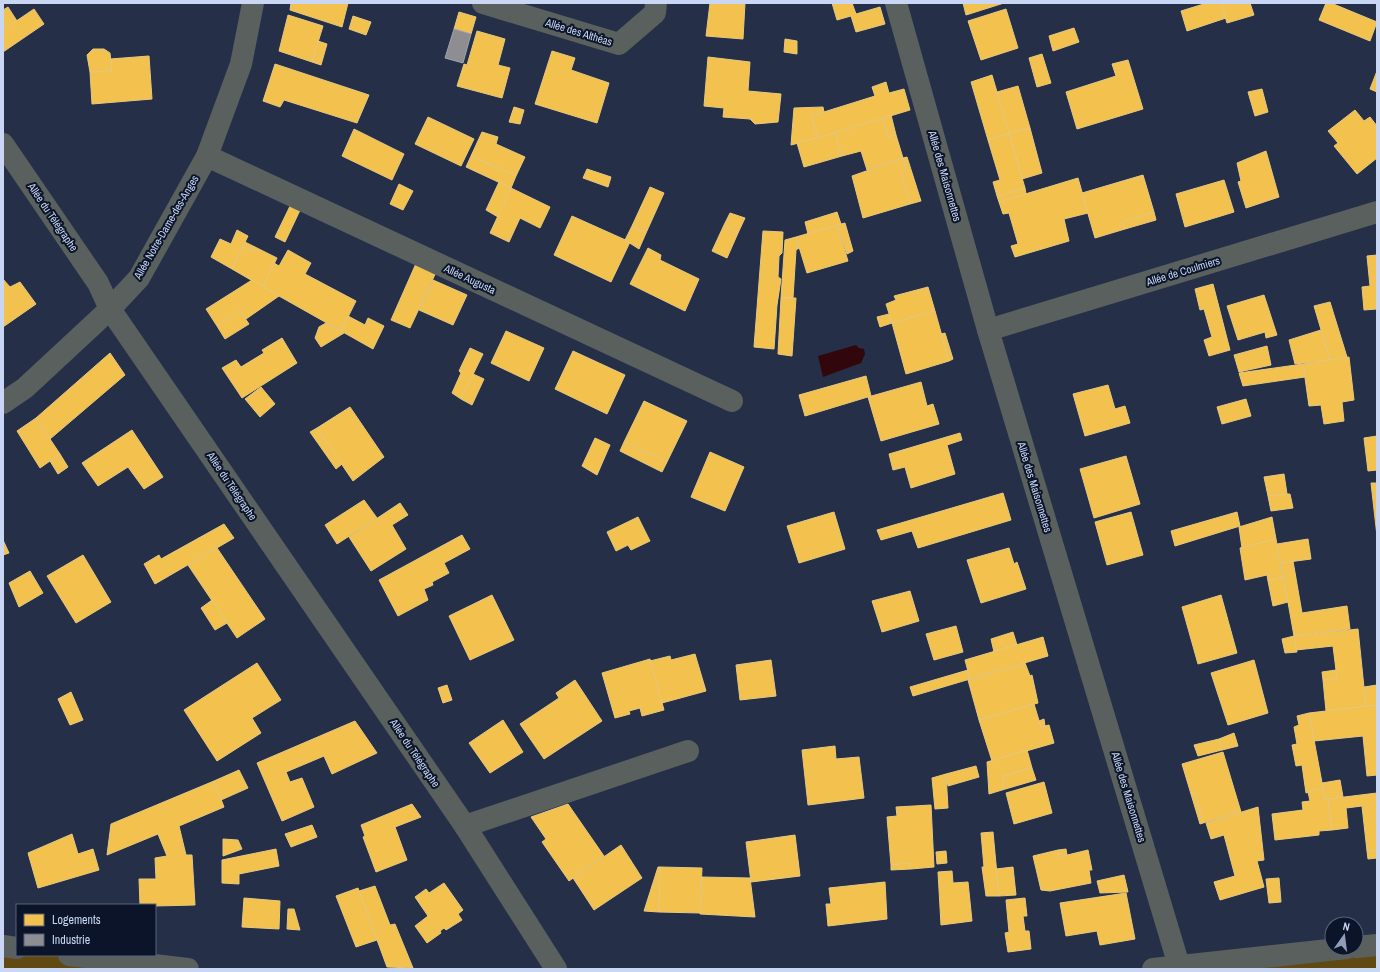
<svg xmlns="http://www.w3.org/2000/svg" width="1380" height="972" viewBox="0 0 1380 972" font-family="'Archivo Narrow',sans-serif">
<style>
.green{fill:#604a12}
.water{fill:#31070b}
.homes{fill:#f2c14e;stroke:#e6c880}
.industry{fill:#8d8d92;stroke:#9fa3af}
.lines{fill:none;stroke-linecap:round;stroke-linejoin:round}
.minor{stroke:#59605e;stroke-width:22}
.labels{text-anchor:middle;stroke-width:4;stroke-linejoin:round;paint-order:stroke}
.street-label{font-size:11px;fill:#c9d7f4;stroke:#0b1428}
</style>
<rect width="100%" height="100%" fill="#253048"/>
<!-- green -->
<g class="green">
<path d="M1377 945V969H1150Z"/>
<path d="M3 946 17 955H69L188 969H3Z"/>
</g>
<!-- water -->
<path class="water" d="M856 345 859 348 864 349 865 354 861 363 823 377 818 356Z"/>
<!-- homes -->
<g class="homes">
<path d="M291 3H348L342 27 290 10Z"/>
<path d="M710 3H745L743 39 706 36Z"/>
<path d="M832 3H852L856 14 880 7 885 24 856 32 851 16 837 20Z"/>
<path d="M963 3H1004L966 15Z"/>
<path d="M1207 3H1221L1226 18 1187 31 1181 11Z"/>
<path d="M1221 3H1250L1254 15 1227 23Z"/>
<path d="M1326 3H1331L1377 22 1370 41 1319 20Z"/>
<path d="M8 7 17 21 3 30V10Z"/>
<path d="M34 9 44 24 3 52V30Z"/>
<path d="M1006 9 1018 48 981 60 968 21Z"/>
<path d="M459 12 476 17 471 34 454 29Z"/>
<path d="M288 15 323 26 312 62 279 51Z"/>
<path d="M353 16 371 22 366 35 349 29Z"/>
<path d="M1074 28 1079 42 1053 51 1049 36Z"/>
<path d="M477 31 505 39 498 65 510 68 502 98 457 86 464 64 467 65Z"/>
<path d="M785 39 797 41V54L784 52Z"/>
<path d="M318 41 327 44 321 65 312 62Z"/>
<path d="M93 49H104L110 53 112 71 90 72 87 55Z"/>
<path d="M552 51 575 58 571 70 609 83 597 123 535 104Z"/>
<path d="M1042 54 1051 83 1037 87 1029 58Z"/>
<path d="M149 56 152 99 92 104 90 72 112 71 110 59Z"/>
<path d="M708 57 750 62 748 91 781 94 778 122 755 124 750 119 723 117 724 108 704 106Z"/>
<path d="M1128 60 1143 109 1077 129 1066 92 1116 76 1112 64Z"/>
<path d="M275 64 369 95 357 123 284 100 280 107 263 101Z"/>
<path d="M1377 71V92L1370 89Z"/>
<path d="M992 75 1009 133 988 140 971 82Z"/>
<path d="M886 82 889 93 904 89 910 110 818 138 811 116 875 96 872 87Z"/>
<path d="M1018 86 1030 128 1009 133 997 92Z"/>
<path d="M1262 89 1268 112 1255 116 1248 92Z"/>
<path d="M514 107 524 110 520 124 509 122Z"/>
<path d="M823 107 824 112 811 116 818 138 791 145 794 108Z"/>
<path d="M1355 110 1364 121 1370 117 1377 126V158L1357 174 1334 146 1338 143 1328 131Z"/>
<path d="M891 115 896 135 888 137 883 118Z"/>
<path d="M428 117 474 139 461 166 415 144Z"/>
<path d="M883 118 888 137 896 135 903 158 867 170 861 151 842 156 835 133Z"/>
<path d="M1030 128 1042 173 1022 179 1009 133Z"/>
<path d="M354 129 404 154 392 180 342 156Z"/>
<path d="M482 132 498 137 496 144 525 157 516 176 471 156Z"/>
<path d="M835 133 842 156 804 167 797 143Z"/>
<path d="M1009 133 1025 188 997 196 993 182 1000 180 988 140Z"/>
<path d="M1266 151 1279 197 1246 208 1238 182 1241 181 1237 163Z"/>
<path d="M471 156 516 176 511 188 466 167Z"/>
<path d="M907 157 921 201 910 204 901 173 906 170 903 158Z"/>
<path d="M903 158 906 170 901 173 910 204 863 218 852 176Z"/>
<path d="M587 169 611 177 608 187 583 178Z"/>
<path d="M1143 175 1154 212 1122 222 1125 229 1095 238 1082 193Z"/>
<path d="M1078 178 1088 213 1064 219 1069 241 1015 257 1011 246 1018 244 1009 213 1003 214 999 202Z"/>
<path d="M1224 180 1234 212 1185 227 1176 194Z"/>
<path d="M499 182 511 188 498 217 486 210Z"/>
<path d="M399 184 413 191 403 210 390 204Z"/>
<path d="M650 187 664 193 646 233 632 226Z"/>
<path d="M511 188 550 207 540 228 520 218 509 242 490 233Z"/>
<path d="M1025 188 1026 194 999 202 997 196Z"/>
<path d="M292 202 302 206 285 242 275 237Z"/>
<path d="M837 212 841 224 808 234 805 222Z"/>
<path d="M1154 212 1156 220 1125 229 1122 222Z"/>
<path d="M730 213 745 218 738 233 724 225Z"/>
<path d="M572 216 630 242 611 282 554 255Z"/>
<path d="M845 223 853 251 847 254 837 225Z"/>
<path d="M724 225 738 233 727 258 712 251Z"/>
<path d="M837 225 848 261 807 273 796 237Z"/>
<path d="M632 226 646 233 639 249 625 240Z"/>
<path d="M237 230 248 236 232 269 211 257 220 239 231 244Z"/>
<path d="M763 231 783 232 782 253 779 256 778 277 781 279 777 305 774 349 754 347Z"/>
<path d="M796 237 799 248 796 250 793 298H781L785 240Z"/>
<path d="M245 242 255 247 253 252 243 247Z"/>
<path d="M243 247 253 252 255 247 277 258 263 287 232 269Z"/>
<path d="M648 248 661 255 660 260 699 279 685 311 630 284Z"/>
<path d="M288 250 311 263 305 274 356 301 341 331 263 287 274 263 279 266Z"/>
<path d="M1377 255V309L1364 310 1362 287 1370 286 1367 256Z"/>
<path d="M418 259 438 268 410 328 391 320Z"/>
<path d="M3 279 10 287 20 282 36 304 3 327Z"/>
<path d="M252 280 279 296 246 319 240 311 217 326 206 309Z"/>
<path d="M433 280 467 295 453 325 419 310Z"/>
<path d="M1213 284 1230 350 1209 356 1204 340 1212 337 1204 309 1200 310 1195 289Z"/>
<path d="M928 287 935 311 892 323 886 304 896 300 894 296Z"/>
<path d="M1264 295 1277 335 1266 338 1265 332 1238 340 1227 306Z"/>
<path d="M781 298H796L792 356 778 354Z"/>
<path d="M1330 302 1347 357 1330 360 1314 306Z"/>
<path d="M240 311 249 324 225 339 217 326Z"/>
<path d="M935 311 949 361 906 374 892 323Z"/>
<path d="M889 314 892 323 880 327 877 317Z"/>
<path d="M348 316 365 325 368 318 384 326 373 349 341 331Z"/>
<path d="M326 323 344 333 321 347 315 338 319 327Z"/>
<path d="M1321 330 1330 360 1295 364 1289 340Z"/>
<path d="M506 331 544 348 529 381 491 363Z"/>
<path d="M945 333 953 359 949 361 941 334Z"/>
<path d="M282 338 297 363 242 398 222 368 236 360 241 367 264 353 262 350Z"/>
<path d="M1267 346 1271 365 1239 372 1234 355Z"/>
<path d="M470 348 483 354 461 399 452 393 461 373 459 371Z"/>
<path d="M573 351 625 375 607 414 555 389Z"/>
<path d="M110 353 125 375 50 439 36 418Z"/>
<path d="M1349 357 1354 400 1342 402 1344 421 1324 424 1321 405 1309 406 1303 364Z"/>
<path d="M1303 364 1305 377 1243 386 1239 373Z"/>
<path d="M473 374 484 379 472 405 461 399Z"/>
<path d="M866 376 871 396 805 416 799 395Z"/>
<path d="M921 382 927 406 933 404 939 424 881 441 868 397Z"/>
<path d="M1108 385 1115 409 1125 406 1130 423 1085 436 1073 394Z"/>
<path d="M261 387 275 404 260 417 245 399Z"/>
<path d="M1246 399 1251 416 1222 424 1217 407Z"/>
<path d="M644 401 687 421 667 462 624 442Z"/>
<path d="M350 407 384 457 353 481 317 428Z"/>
<path d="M36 418 60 454 40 468 17 431Z"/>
<path d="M317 428 342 464 336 469 310 432Z"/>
<path d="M132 430 163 477 144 489 128 467 98 486 82 463Z"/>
<path d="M960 433 962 440 947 445 955 474 911 488 905 467 893 470 889 454Z"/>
<path d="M1377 436V470L1368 471 1364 438Z"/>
<path d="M595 438 610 445 597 475 582 466Z"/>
<path d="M624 442 667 462 662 472 620 451Z"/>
<path d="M710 452 744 467 725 511 691 497Z"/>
<path d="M60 454 68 467 58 474 50 461Z"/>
<path d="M1126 456 1140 504 1094 518 1080 469Z"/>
<path d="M1284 474 1287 494 1268 496 1264 477Z"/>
<path d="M1371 483H1377V536Z"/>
<path d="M1003 493 1011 520 918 548 912 531 881 540 877 530Z"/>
<path d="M1287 494H1290L1293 508 1271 511 1268 496Z"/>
<path d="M364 500 377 518 337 544 325 525Z"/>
<path d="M400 503 408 515 392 525 406 549 371 571 349 537Z"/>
<path d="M834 512 845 549 799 563 787 526Z"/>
<path d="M1131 512 1143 555 1107 565 1095 522Z"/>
<path d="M1237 512 1240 526 1175 546 1171 531Z"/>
<path d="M638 517 650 541 631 550 628 545 616 551 607 532Z"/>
<path d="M1272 517 1276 539 1242 548 1239 527Z"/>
<path d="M224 524 234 538 155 584 144 564 159 555 161 559Z"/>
<path d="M462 535 470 549 444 563 449 573 432 582 433 585 424 589 428 600 398 616 379 580Z"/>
<path d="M1276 539 1283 577 1268 581 1267 575 1245 580 1240 548Z"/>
<path d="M1308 539 1311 559 1281 563 1277 544Z"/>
<path d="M3 540 9 553 3 555Z"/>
<path d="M217 548 265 619 237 638 188 565Z"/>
<path d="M1009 548 1014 564 1017 562 1026 589 981 603 967 560Z"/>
<path d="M83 555 111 602 76 623 47 576Z"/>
<path d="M1293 561 1302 613 1347 606 1350 629 1294 636 1281 563Z"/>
<path d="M30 571 43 593 19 607 9 583Z"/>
<path d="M1283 577 1288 602 1273 606 1268 581Z"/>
<path d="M910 591 919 621 882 632 872 601Z"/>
<path d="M492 595 514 640 470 660 449 616Z"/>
<path d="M1221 595 1237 653 1198 664 1182 607Z"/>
<path d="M212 600 227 623 215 630 201 608Z"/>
<path d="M956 626 963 652 934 660 926 634Z"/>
<path d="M1358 629 1366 707 1326 711 1323 680 1337 678 1333 646 1296 650 1294 636Z"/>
<path d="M1013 632 1017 645 994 652 991 639Z"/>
<path d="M1294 636 1297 652 1285 653 1282 639Z"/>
<path d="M1043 637 1048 656 970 679 965 660Z"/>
<path d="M695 654 706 691 662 703 650 661 670 656 671 660Z"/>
<path d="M650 659 664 710 642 716 640 708 629 711 630 714 615 718 602 673Z"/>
<path d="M771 660 776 696 740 700 736 665Z"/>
<path d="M1254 660 1268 713 1228 725 1211 673Z"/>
<path d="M257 663 281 700 252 718 261 733 217 761 184 710Z"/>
<path d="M1025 663 1030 676 1032 675 1038 703 979 720 968 680Z"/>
<path d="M968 670 970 679 913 696 910 687Z"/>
<path d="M1336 670 1337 678 1323 680 1322 672Z"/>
<path d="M575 680 602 721 544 759 520 724 559 698 556 693Z"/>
<path d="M447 685 452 700 443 703 438 688Z"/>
<path d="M1377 685V705L1366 707 1364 687Z"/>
<path d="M71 692 83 720 70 725 58 699Z"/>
<path d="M1034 704 1041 727 1049 725 1054 743 992 761 979 720Z"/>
<path d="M1377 705V775L1367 776 1363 736 1314 741 1309 713Z"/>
<path d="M1309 713 1323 788 1306 793 1302 765 1296 766 1292 745 1297 744 1294 727 1299 725 1297 716Z"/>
<path d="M1044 719 1045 726 1041 727 1039 721Z"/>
<path d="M503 720 523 752 490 773 469 743Z"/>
<path d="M355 721 377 753 332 774 324 756 286 772 290 782 302 778 314 807 282 821 257 763Z"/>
<path d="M1234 733 1238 746 1222 750 1219 739Z"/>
<path d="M1219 739 1222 750 1198 756 1194 745Z"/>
<path d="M835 746 836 759 859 757 864 798 808 805 802 750Z"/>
<path d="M1027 750 1032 768 1003 776 1004 781 1002 790 989 794 987 762Z"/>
<path d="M1223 752 1241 812 1203 823 1195 793 1191 794 1182 764Z"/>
<path d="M976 766 979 777 948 786 946 774Z"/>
<path d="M1032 768 1036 780 1002 790 1004 781 1003 776Z"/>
<path d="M239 770 248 788 221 800 214 781Z"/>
<path d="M946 774 948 808 935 809 932 778Z"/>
<path d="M1340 780 1343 797 1325 800 1322 783Z"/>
<path d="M214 781 224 807 179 826 186 855H192L195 905 155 906 140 905 139 879H156L155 858 167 856 158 834 107 855 111 824Z"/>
<path d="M1044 782 1052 813 1014 824 1006 793Z"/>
<path d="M1323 788 1325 800 1328 799 1332 830 1319 831V835L1275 840 1272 814 1303 810 1302 802 1310 801 1308 792Z"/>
<path d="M1195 793 1203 823 1200 824 1191 794Z"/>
<path d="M1377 793V850L1367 851 1362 806 1346 808 1348 828 1332 830 1328 799Z"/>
<path d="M412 804 421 817 395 827 407 860 376 872 363 837 365 836 361 825Z"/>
<path d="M568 804 604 856 569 881 542 842 546 839 531 817Z"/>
<path d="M931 805 934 867 911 869 910 863 891 865 887 817 897 816 896 807Z"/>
<path d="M1258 807 1264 860 1257 861 1264 887 1220 900 1214 882 1235 876 1224 835 1211 839 1206 823Z"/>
<path d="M312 825 317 837 291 847 285 834Z"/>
<path d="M993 832 999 896H986L982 867H984L981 833Z"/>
<path d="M72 834 78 854 93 849 99 870 38 888 28 853Z"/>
<path d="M795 835 800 876 751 882 746 842Z"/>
<path d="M223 839 238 840 242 849 223 856Z"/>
<path d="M621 845 642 878 594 910 573 878Z"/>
<path d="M276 849 279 866 239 874V884L222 883V860Z"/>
<path d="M1066 849 1067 855 1059 857 1058 850Z"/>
<path d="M1058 850 1059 857 1088 850 1092 870H1089L1091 883 1050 891 1041 890 1033 856Z"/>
<path d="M1377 850V858L1368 859 1367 851Z"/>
<path d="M946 851 947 863 937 864 936 852Z"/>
<path d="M910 863 911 869 891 870V865Z"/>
<path d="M658 867H660L659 912 644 911Z"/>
<path d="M660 867 702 868 700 913 659 912Z"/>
<path d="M1013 867 1016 895 999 896 996 869Z"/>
<path d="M952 871 953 883 968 882 972 921 941 925 938 872Z"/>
<path d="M1124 875 1128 892 1100 893 1097 881Z"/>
<path d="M702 877 750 878 755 917 700 914Z"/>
<path d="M1279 878 1281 902 1269 903 1266 879Z"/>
<path d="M885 882 887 919 828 926 826 904H831L829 888Z"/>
<path d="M444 883 463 910 458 914 462 920 446 930 444 928 440 931 441 933 427 943 415 926 428 916 415 897 426 889 429 893Z"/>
<path d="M375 886 390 925 395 924 413 968 387 967 359 891Z"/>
<path d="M358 888 377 940 356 947 336 896Z"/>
<path d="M1126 893 1135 939 1100 945 1097 931 1066 936 1060 903Z"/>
<path d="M244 898 280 901 279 929 242 927Z"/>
<path d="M1025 898 1027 916H1023L1025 931H1029L1031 949 1008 952 1005 933 1009 932 1006 900Z"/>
<path d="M288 909H294L300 930 287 929Z"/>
</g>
<!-- industry -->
<path class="industry" d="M454 29 471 34 463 63 445 58Z"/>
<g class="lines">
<!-- minor -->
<g class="minor">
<path d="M483 3 619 44 655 13 656 3"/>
<path d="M896 3 988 330 1180 969"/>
<path d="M3 144 98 283 110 309 465 826 556 969"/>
<path d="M207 156 732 401"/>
<path d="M988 330 1377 212"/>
<path d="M3 403 25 388 110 309 139 278 207 156 241 64 253 3"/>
<path d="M465 826 688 751"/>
<path d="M3 946 17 948"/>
<path d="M1356 947 1377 945"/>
<path d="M69 955 188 969"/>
<path d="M1153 969 1347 948"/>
</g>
</g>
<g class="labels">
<!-- street labels -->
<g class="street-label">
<text transform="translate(579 32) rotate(17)" y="4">Allée des Althéas</text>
<text transform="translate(945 176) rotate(74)" y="4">Allée des Maisonnettes</text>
<text transform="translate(53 217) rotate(56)" y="4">Allée du Télégraphe</text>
<text transform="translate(166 227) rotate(-60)" y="4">Allée Notre-Dame-des-Anges</text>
<text transform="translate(1183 271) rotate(-17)" y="4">Allée de Coulmiers</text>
<text transform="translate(470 279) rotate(25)" y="4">Allée Augusta</text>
<text transform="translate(232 486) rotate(56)" y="4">Allée du Télégraphe</text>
<text transform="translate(1035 487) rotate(73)" y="4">Allée des Maisonnettes</text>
<text transform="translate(415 753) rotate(56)" y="4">Allée du Télégraphe</text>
<text transform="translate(1129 797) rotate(73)" y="4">Allée des Maisonnettes</text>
</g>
</g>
<!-- border -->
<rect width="1380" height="972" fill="none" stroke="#c9d7f4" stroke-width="8"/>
<!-- legend -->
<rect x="16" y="904" width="140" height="52" fill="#0b1428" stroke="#57627a"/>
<rect x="24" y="914" width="20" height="12" fill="#f2c14e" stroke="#57627a"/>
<text x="52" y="924" font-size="12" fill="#c9d7f4">Logements</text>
<rect x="24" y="934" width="20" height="12" fill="#8d8d92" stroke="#57627a"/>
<text x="52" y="944" font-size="12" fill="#c9d7f4">Industrie</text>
<!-- north arrow -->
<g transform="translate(1344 936) rotate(14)"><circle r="19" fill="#0b1428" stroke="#57627a"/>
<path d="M0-3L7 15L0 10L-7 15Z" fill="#909db8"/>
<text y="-6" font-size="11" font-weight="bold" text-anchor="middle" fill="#c9d7f4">N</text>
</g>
</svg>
